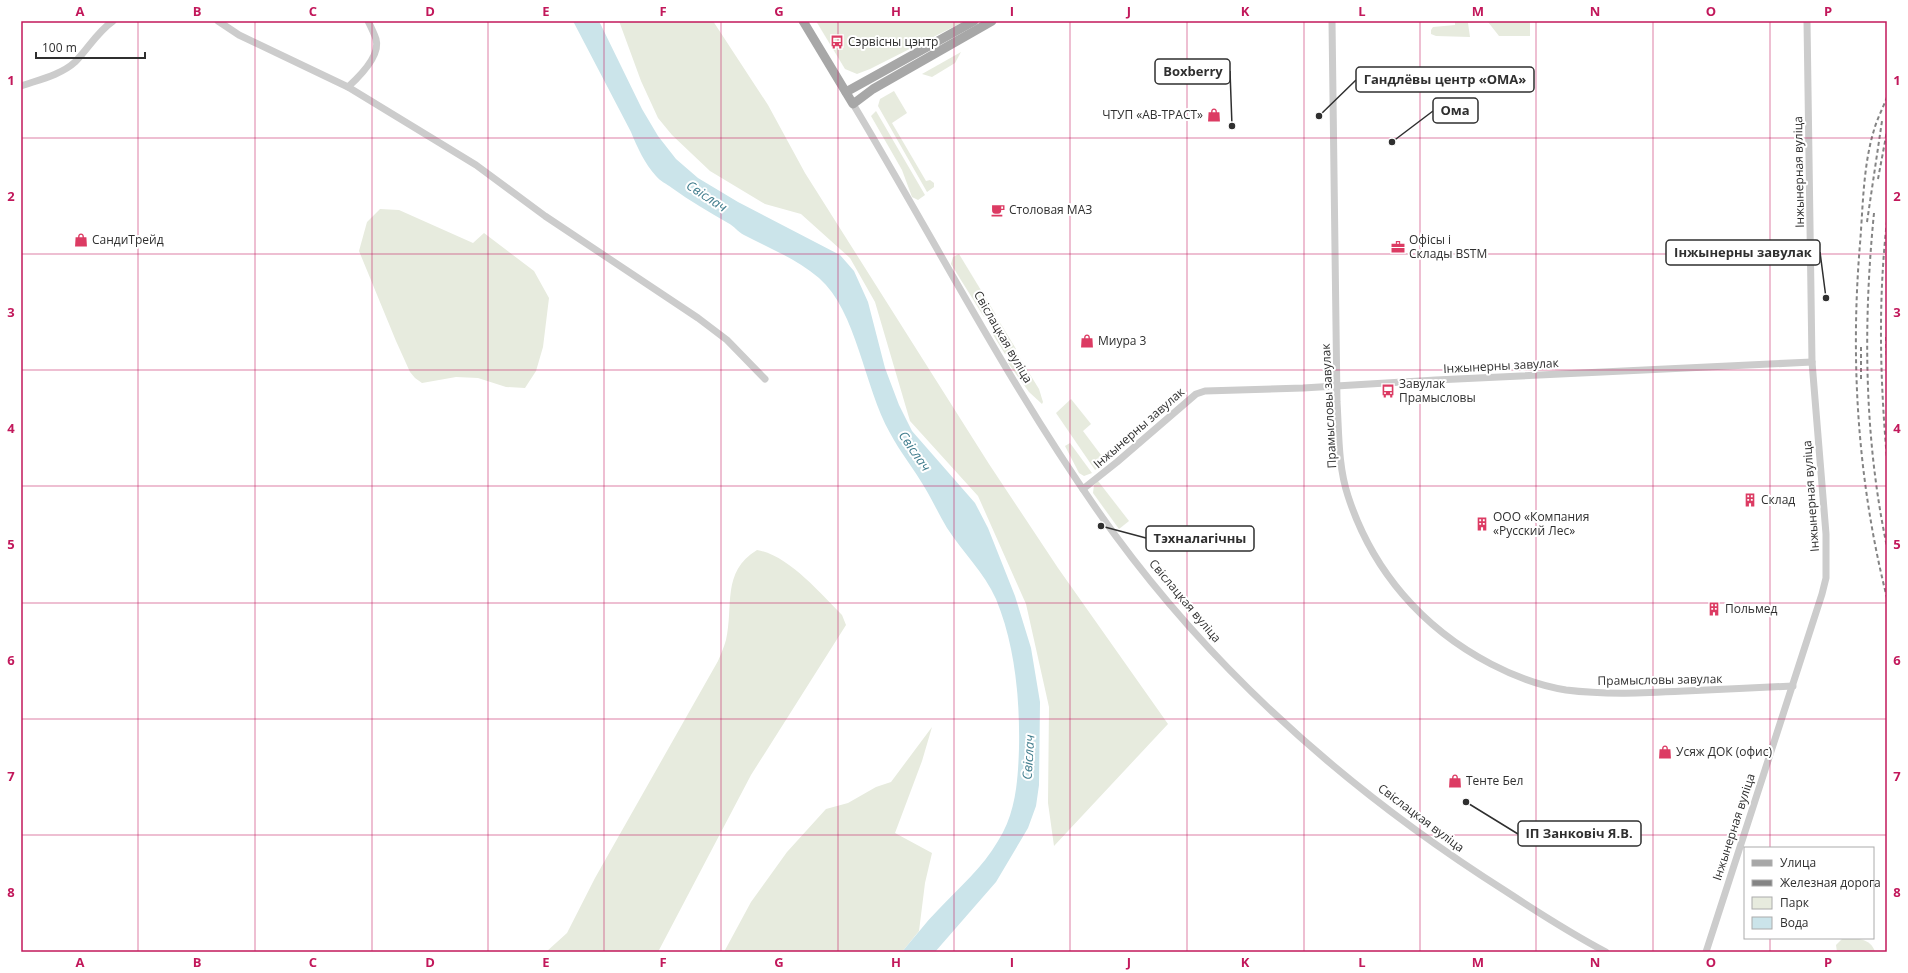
<svg xmlns="http://www.w3.org/2000/svg" width="1908" height="973" viewBox="0 0 1908 973" font-family="'Open Sans',sans-serif">
<style>
.green{fill:#e7ebde}
.water{fill:#cbe4ea}
.lines{fill:none;stroke-linecap:round;stroke-linejoin:round}
.minor{stroke:#ccc;stroke-width:7}
.major{stroke:#a7a7a7;stroke-width:9}
.rail{stroke:#848484;stroke-width:2;stroke-dasharray:4 3;stroke-linecap:butt}
.grid{fill:none;stroke:#c2185b;stroke-width:1;stroke-opacity:0.55}
.labels{text-anchor:middle;stroke-width:4;stroke-linejoin:round;paint-order:stroke}
.poi-label{font-size:12px;fill:#2f2f2f;stroke:#fff;text-anchor:start}
.street-label{font-size:12px;fill:#2f2f2f;stroke:#fff}
.water-label{font-size:13px;font-style:italic;fill:#417d8d;stroke:#fff}
.leader{fill:none;stroke:#2f2f2f;stroke-width:1.5}
.callout-dot{fill:#2f2f2f;stroke:#fff;stroke-width:1.5}
.callout{fill:#fff;stroke:#2f2f2f;stroke-width:1.5}
.callout-label{font-size:13px;text-anchor:middle;font-weight:bold;fill:#2f2f2f}
.neatline{fill:none;stroke:#c2185b;stroke-width:1.5}
.grid-label{font-size:13px;text-anchor:middle;font-weight:bold;fill:#c2185b}
</style>
<rect width="100%" height="100%" fill="#fff"/>
<!-- green -->
<g class="green">
<path d="M619 21H713L768 105 805 173 989 464 1058 568 1168 724 1054 846 1048 803 1049 707 1026 604 978 496 910 421 875 302 850 258 801 214 765 204 710 171 672 135 658 118 641 81Z"/>
<path d="M816 21H965L870 69 857 74 845 69Z"/>
<path d="M1455 21H1530V36H1499L1488 22 1468 23 1470 37 1436 36 1431 34V30L1433 27 1455 25Z"/>
<path d="M961 52 955 63 932 77 922 74Z"/>
<path d="M894 91 907 113 892 123 926 181 930 180 934 183V187L927 192 878 106 880 99Z"/>
<path d="M876 111 925 195 918 200 912 197 902 170 871 116Z"/>
<path d="M380 209 399 210 473 243 484 233 534 271 549 298 543 347 536 371 525 388 506 387 478 378 456 377 422 383 415 378 410 372 396 341 359 251 367 222Z"/>
<path d="M959 254 996 315 984 317 951 264 953 257Z"/>
<path d="M999 321 1016 349 1005 354 992 333 994 325Z"/>
<path d="M1018 355 1039 389 1043 402 1042 404 1029 392 1008 363Z"/>
<path d="M1071 399 1091 424 1083 431 1101 455 1106 452 1110 458 1095 470 1056 413Z"/>
<path d="M1070 443 1092 473 1084 476 1079 473 1065 446Z"/>
<path d="M1098 481 1129 521 1119 529 1093 493 1094 485Z"/>
<path d="M757 550C788 555 820 593 842 615L846 625 751 775 658 952H546L567 933 595 878 718 661C721 654 724 647 726 640 734 606 721 572 757 550Z"/>
<path d="M932 727 922 761 895 833 932 853 925 883 919 931 902 952H724L751 902 787 852 826 809 848 803 876 787 891 782Z"/>
<path d="M1843 938C1856 938 1871 938 1875 952H1837L1836 945Z"/>
</g>
<!-- water -->
<path class="water" d="M573 21H599L642 109 658 136 676 159 698 178 738 202 840 255 854 271 868 302 885 368 899 405 912 431 975 503 988 528 1015 596 1031 648 1040 702 1039 785 1036 806 1028 828 996 882 935 952H902C914 938 925 923 938 910 959 888 983 867 998 841 1016 813 1018 780 1019 748 1020 699 1015 645 996 599 984 572 963 553 947 528 939 515 933 501 925 488 914 469 900 452 890 433 864 387 857 311 819 278 797 259 769 248 744 235 738 232 734 226 728 223 709 212 690 201 672 188 667 184 660 181 656 176 645 164 637 147 631 132Z"/>
<g class="lines">
<!-- minor -->
<g class="minor">
<path d="M218 21 239 35 348 87 476 165 545 216 698 318 727 340 765 379"/>
<path d="M1332 21 1337 402C1339 433 1338 466 1348 496 1372 570 1422 628 1491 664 1514 676 1540 686 1566 690 1606 695 1645 693 1685 691 1721 689 1757 688 1793 686"/>
<path d="M21 86C38 80 61 75 75 62 88 49 97 32 113 21"/>
<path d="M348 87C359 77 381 56 376 39 374 33 371 27 368 21"/>
<path d="M853 104C939 247 1016 399 1115 535 1220 678 1357 797 1507 892 1539 913 1572 934 1606 952"/>
<path d="M1083 489 1117 462 1196 394 1205 391 1303 388 1436 380 1812 362"/>
<path d="M1706 952 1822 594 1826 578V534L1812 362 1807 21"/>
</g>
<!-- major -->
<g class="major">
<path d="M803 21 853 104 873 89 992 21"/>
<path d="M846 92 974 21"/>
</g>
<!-- rail -->
<g class="rail">
<path d="M1887 97C1883 108 1877 119 1874 130 1863 166 1863 207 1860 244 1850 363 1858 483 1887 598"/>
<path d="M1878 179 1887 131"/>
<path d="M1874 213C1863 324 1864 438 1887 547"/>
<path d="M1887 221C1878 300 1880 379 1887 459"/>
<path d="M1867 222 1882 121"/>
<path d="M1886 337 1887 364"/>
<path d="M1861 347V379"/>
</g>
</g>
<!-- grid -->
<path class="grid" d="M138 21V952M255 21V952M372 21V952M488 21V952M604 21V952M721 21V952M838 21V952M954 21V952M1070 21V952M1187 21V952M1304 21V952M1420 21V952M1536 21V952M1653 21V952M1770 21V848M21 138H1887M21 254H1887M21 370H1887M21 486H1887M21 603H1887M21 719H1887M21 835H1887M1770 938V952"/>
<!-- icons -->
<defs>
<g id="bus-bare" transform="scale(1.08)"><path d="M-5-6H5V4H4V6H2V4H-2V6H-4V4H-5ZM-3.5-4V0h7V-4ZM-3.5 1.2v1.5H-2V1.2ZM2 1.2v1.5H3.5V1.2Z" fill="#dc3b63" stroke="#fff" stroke-width="2.5" paint-order="stroke"/></g>
<g id="shop-bare" transform="scale(1.08)"><path d="M-5-2.5h2.3a2.7 3.5 0 0 1 5.4 0H5L5.5 6h-11ZM-1.5-2.5h3a1.5 2.3 0 0 0-3 0Z" fill="#dc3b63" stroke="#fff" stroke-width="2.5" paint-order="stroke"/></g>
<g id="cafe-bare" transform="scale(1.08)"><path d="M-5.5-4.5H6V0H3Q3 3.5 0 3.5H-2.5Q-5.5 3.5-5.5 0ZM3-3.2v2h1.7v-2ZM-6 4.5H4V6H-6Z" fill="#dc3b63" stroke="#fff" stroke-width="2.5" paint-order="stroke"/></g>
<g id="office-bare" transform="scale(1.08)"><path d="M-6-3h4V-5.5h4V-3h4V5H-6ZM-1-4.5V-3h2v-1.5ZM-6 0V1H6V0Z" fill="#dc3b63" stroke="#fff" stroke-width="2.5" paint-order="stroke"/></g>
<g id="building-bare" transform="scale(1.08)"><path d="M-4-6H4V6H1V3H-1V6H-4ZM-2.5-4.3h1.7v1.8h-1.7ZM.8-4.3h1.7v1.8H.8ZM-2.5-1h1.7V.8h-1.7ZM.8-1h1.7V.8H.8Z" fill="#dc3b63" stroke="#fff" stroke-width="2.5" paint-order="stroke"/></g>
</defs>
<g fill-rule="evenodd">
<use href="#bus-bare" x="837" y="42"/>
<use href="#shop-bare" x="1214" y="115"/>
<use href="#cafe-bare" x="998" y="210"/>
<use href="#shop-bare" x="81" y="240"/>
<use href="#office-bare" x="1398" y="247"/>
<use href="#shop-bare" x="1087" y="341"/>
<use href="#bus-bare" x="1388" y="391"/>
<use href="#building-bare" x="1750" y="500"/>
<use href="#building-bare" x="1482" y="524"/>
<use href="#building-bare" x="1714" y="609"/>
<use href="#shop-bare" x="1665" y="752"/>
<use href="#shop-bare" x="1455" y="781"/>
</g>
<g class="labels">
<!-- poi labels -->
<g class="poi-label">
<text x="848" y="46">Сэрвісны цэнтр</text>
<text x="1203" y="119" text-anchor="end">ЧТУП «АВ-ТРАСТ»</text>
<text x="1009" y="214">Столовая МАЗ</text>
<text x="92" y="244">СандиТрейд</text>
<text x="1409" y="244">Офісы і<tspan x="1409" dy="14">Склады BSTM</tspan></text>
<text x="1098" y="345">Миура 3</text>
<text x="1399" y="388">Завулак<tspan x="1399" dy="14">Прамысловы</tspan></text>
<text x="1761" y="504">Склад</text>
<text x="1493" y="521">ООО «Компания<tspan x="1493" dy="14">«Русский Лес»</tspan></text>
<text x="1725" y="613">Польмед</text>
<text x="1676" y="756">Усяж ДОК (офис)</text>
<text x="1466" y="785">Тенте Бел</text>
</g>
<!-- street labels -->
<g class="street-label">
<text transform="translate(1799 172) rotate(-91)" y="4">Інжынерная вуліца</text>
<text transform="translate(1003 337) rotate(60)" y="4">Свіслацкая вуліца</text>
<text transform="translate(1501 366) rotate(-3)" y="4">Інжынерны завулак</text>
<text transform="translate(1329 406) rotate(-93)" y="4">Прамысловы завулак</text>
<text transform="translate(1139 428) rotate(-41)" y="4">Інжынерны завулак</text>
<text transform="translate(1811 496) rotate(-94)" y="4">Інжынерная вуліца</text>
<text transform="translate(1185 601) rotate(50)" y="4">Свіслацкая вуліца</text>
<text transform="translate(1660 680) rotate(-1)" y="4">Прамысловы завулак</text>
<text transform="translate(1421 818) rotate(37)" y="4">Свіслацкая вуліца</text>
<text transform="translate(1734 827) rotate(-72)" y="4">Інжынерная вуліца</text>
</g>
<!-- water labels -->
<g class="water-label">
<text transform="translate(707 196) rotate(33)" y="5">Свіслач</text>
<text transform="translate(915 451) rotate(55)" y="5">Свіслач</text>
<text transform="translate(1028 757) rotate(-86)" y="5">Свіслач</text>
</g>
</g>
<!-- callouts -->
<path class="leader" d="M1232 126L1230 71M1319 116L1356 80M1392 142L1433 111M1826 298L1820 252M1101 526L1146 538M1466 802L1518 834"/>
<g class="callout-dot">
<circle cx="1232" cy="126" r="4"/>
<circle cx="1319" cy="116" r="4"/>
<circle cx="1392" cy="142" r="4"/>
<circle cx="1826" cy="298" r="4"/>
<circle cx="1101" cy="526" r="4"/>
<circle cx="1466" cy="802" r="4"/>
</g>
<g class="callout">
<rect x="1155" y="59" width="75" height="25" rx="4"/>
<rect x="1356" y="67" width="178" height="25" rx="4"/>
<rect x="1433" y="98" width="45" height="25" rx="4"/>
<rect x="1666" y="240" width="154" height="25" rx="4"/>
<rect x="1146" y="526" width="108" height="25" rx="4"/>
<rect x="1518" y="821" width="123" height="25" rx="4"/>
</g>
<g class="callout-label">
<text x="1193" y="76">Boxberry</text>
<text x="1445" y="84">Гандлёвы центр «ОМА»</text>
<text x="1455" y="115">Ома</text>
<text x="1743" y="257">Інжынерны завулак</text>
<text x="1200" y="543">Тэхналагічны</text>
<text x="1579" y="838">ІП Занковіч Я.В.</text>
</g>
<!-- border -->
<rect width="1908" height="973" fill="none" stroke="#ffffff" stroke-width="44"/>
<!-- legend -->
<rect x="1744" y="847" width="130" height="92" fill="#ffffff" stroke="#acacac"/>
<rect x="1752" y="860" width="20" height="6" fill="#a7a7a7" stroke="#acacac"/>
<text x="1780" y="867" font-size="12" fill="#2f2f2f">Улица</text>
<rect x="1752" y="880" width="20" height="6" fill="#848484" stroke="#acacac"/>
<text x="1780" y="887" font-size="12" fill="#2f2f2f">Железная дорога</text>
<rect x="1752" y="897" width="20" height="12" fill="#e7ebde" stroke="#acacac"/>
<text x="1780" y="907" font-size="12" fill="#2f2f2f">Парк</text>
<rect x="1752" y="917" width="20" height="12" fill="#cbe4ea" stroke="#acacac"/>
<text x="1780" y="927" font-size="12" fill="#2f2f2f">Вода</text>
<!-- scale -->
<path d="M36 52v6h109v-6" fill="none" stroke="#2f2f2f" stroke-width="2"/>
<text x="42" y="52" font-size="12" fill="#2f2f2f" stroke="#ffffff" stroke-width="3" paint-order="stroke">100 m</text>
<rect x="22" y="22" width="1864" height="929" class="neatline"/>
<g class="grid-label">
<text x="80" y="16">A</text>
<text x="197" y="16">B</text>
<text x="313" y="16">C</text>
<text x="430" y="16">D</text>
<text x="546" y="16">E</text>
<text x="663" y="16">F</text>
<text x="779" y="16">G</text>
<text x="896" y="16">H</text>
<text x="1012" y="16">I</text>
<text x="1129" y="16">J</text>
<text x="1245" y="16">K</text>
<text x="1362" y="16">L</text>
<text x="1478" y="16">M</text>
<text x="1595" y="16">N</text>
<text x="1711" y="16">O</text>
<text x="1828" y="16">P</text>
<text x="11" y="85">1</text>
<text x="1897" y="85">1</text>
<text x="11" y="201">2</text>
<text x="1897" y="201">2</text>
<text x="11" y="317">3</text>
<text x="1897" y="317">3</text>
<text x="11" y="433">4</text>
<text x="1897" y="433">4</text>
<text x="11" y="549">5</text>
<text x="1897" y="549">5</text>
<text x="11" y="665">6</text>
<text x="1897" y="665">6</text>
<text x="11" y="781">7</text>
<text x="1897" y="781">7</text>
<text x="11" y="897">8</text>
<text x="1897" y="897">8</text>
<text x="80" y="967">A</text>
<text x="197" y="967">B</text>
<text x="313" y="967">C</text>
<text x="430" y="967">D</text>
<text x="546" y="967">E</text>
<text x="663" y="967">F</text>
<text x="779" y="967">G</text>
<text x="896" y="967">H</text>
<text x="1012" y="967">I</text>
<text x="1129" y="967">J</text>
<text x="1245" y="967">K</text>
<text x="1362" y="967">L</text>
<text x="1478" y="967">M</text>
<text x="1595" y="967">N</text>
<text x="1711" y="967">O</text>
<text x="1828" y="967">P</text>
</g>
</svg>
